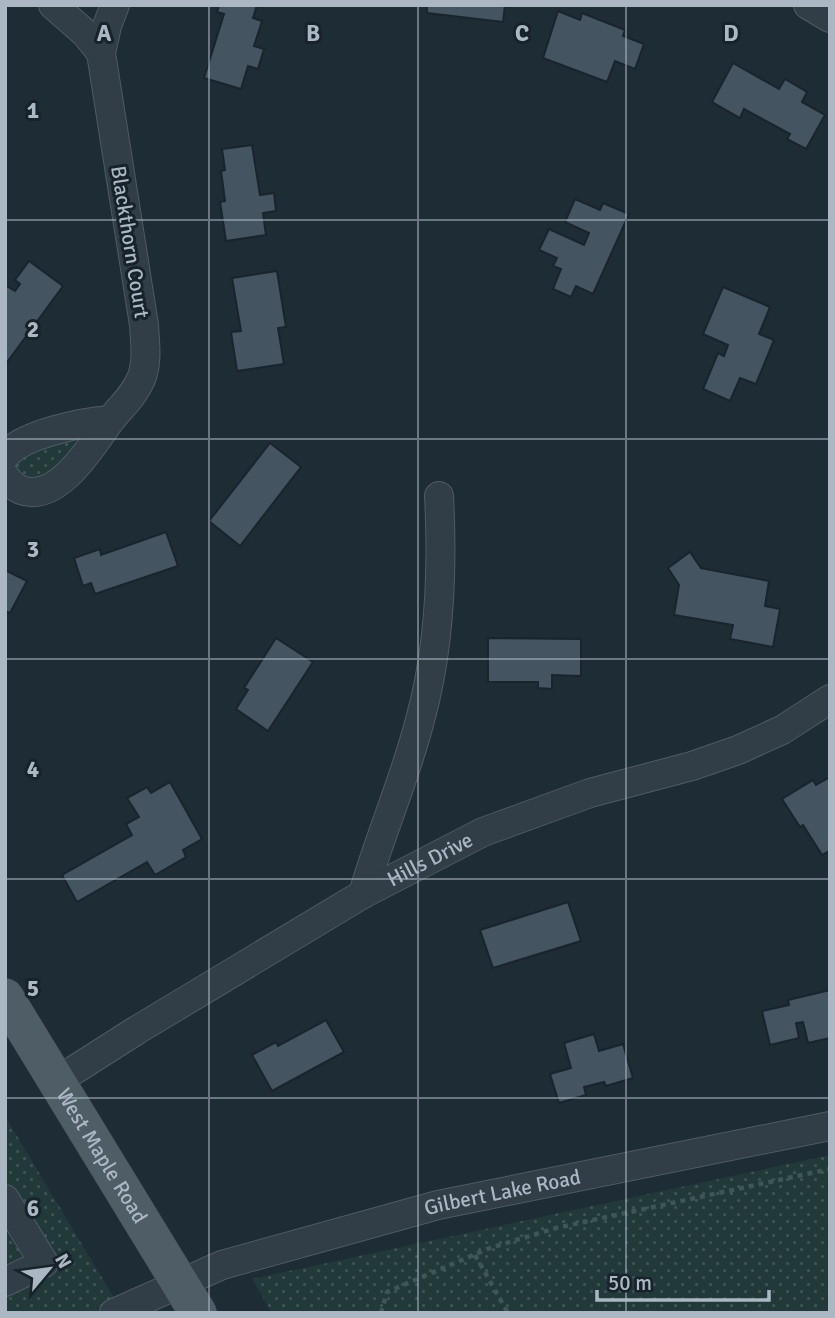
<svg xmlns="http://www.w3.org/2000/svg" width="835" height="1318" viewBox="0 0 835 1318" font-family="Signika,sans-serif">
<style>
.grass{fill:url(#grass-dots)}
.building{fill:#445461;stroke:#19242d;stroke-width:2}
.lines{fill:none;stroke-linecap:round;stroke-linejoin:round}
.minor-casing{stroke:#4f5b65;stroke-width:30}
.major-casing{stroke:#3b4650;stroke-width:38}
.path{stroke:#3f5656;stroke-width:4.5;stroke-dasharray:5 5;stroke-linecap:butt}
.minor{stroke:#313d47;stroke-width:28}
.major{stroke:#4f5d67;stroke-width:37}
.grid{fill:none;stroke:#abb8c4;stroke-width:2;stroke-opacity:0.55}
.labels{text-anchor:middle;stroke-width:6;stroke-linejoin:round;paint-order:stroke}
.street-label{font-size:21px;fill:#abb8c4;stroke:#17222b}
.grid-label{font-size:23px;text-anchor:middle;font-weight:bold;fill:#abb8c4;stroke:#17222b;stroke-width:6;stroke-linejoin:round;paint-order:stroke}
</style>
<defs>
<pattern id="grass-dots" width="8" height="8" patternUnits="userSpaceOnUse" patternTransform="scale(1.75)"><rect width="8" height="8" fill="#213938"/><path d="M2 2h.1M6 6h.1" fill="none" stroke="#3f5453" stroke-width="1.8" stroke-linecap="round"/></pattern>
</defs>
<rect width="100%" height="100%" fill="#1e2c36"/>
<!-- grass -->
<g class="grass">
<path d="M85 436 55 470 31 482 14 471C19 446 64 441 85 436Z"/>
<path d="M5 1116 123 1313H5Z"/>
<path d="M830 1155V1313H272L252 1279Z"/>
</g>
<!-- building -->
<g class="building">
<path d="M219 5H257L253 18 262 21 254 46 264 49 258 69 248 66 241 89 204 78 224 14 217 12Z"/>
<path d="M427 5H505L503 22 427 13Z"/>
<path d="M558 11 580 20 582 13 625 30 623 36 644 44 635 69 615 61 607 82 543 58Z"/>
<path d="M733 63 779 89 785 79 807 92 802 102 825 115 806 149 787 139 790 134 744 109 740 118 712 102Z"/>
<path d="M252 145 260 195 274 193 276 211 263 213 266 235 226 241 220 202 225 201 221 171 225 170 222 149Z"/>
<path d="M575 199 600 210 603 203 629 214 593 294 576 286 571 297 553 289 561 269 553 266 557 258 539 250 549 229 584 245 589 233 565 222Z"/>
<path d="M29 261 63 286 5 365V285L15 291 20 284 15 280Z"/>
<path d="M277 271 286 327 278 328 284 364 237 371 231 332 241 331 232 278Z"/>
<path d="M723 287 770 307 759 334 774 340 756 384 740 378 730 401 703 389 718 353 724 356 728 345 703 334Z"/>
<path d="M270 443 301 467 240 546 209 521Z"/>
<path d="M166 532 178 566 95 594 91 583 83 586 74 558 100 549 101 555Z"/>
<path d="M690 552 701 568 769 581 765 606 780 609 773 647 730 639 733 625 674 615 679 585 668 568Z"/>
<path d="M5 570 27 581 10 613 5 611Z"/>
<path d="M276 638 313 662 268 731 236 709 248 690 244 688Z"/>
<path d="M488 638 581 639V676L552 675V689L538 688V682H488Z"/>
<path d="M830 777V851L822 855 803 825 800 827 782 799 813 780 816 785Z"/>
<path d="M170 782 202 839 183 850 186 857 155 875 147 862 77 902 62 875 132 835 126 824 139 817 127 798 147 787 151 793Z"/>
<path d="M568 902 581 941 493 968 480 930Z"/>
<path d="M830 990V1038L808 1043 803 1022 796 1023 799 1038 770 1045 762 1011 789 1005 788 1000Z"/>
<path d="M326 1020 344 1052 272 1091 252 1055 276 1042 278 1046Z"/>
<path d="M594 1034 599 1051 623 1044 633 1078 606 1086 604 1082 584 1087 586 1095 559 1103 550 1074 571 1068 564 1043Z"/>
</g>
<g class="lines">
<!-- minor casing -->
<g class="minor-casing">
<g id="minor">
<path d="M53 5 86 34 101 53"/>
<path d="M808 5 830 18"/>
<path d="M5 456C22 434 83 422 110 420"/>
<path d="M5 476C9 482 14 487 21 490 57 504 92 446 109 422 121 406 132 399 141 379 148 362 145 343 144 325L101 53 107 26 115 5"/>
<path d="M363 894C380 835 405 779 420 720 440 648 443 571 439 496"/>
<path id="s1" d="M57 1081 137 1030 363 894 483 832 590 793 692 766 738 750 782 730 830 699"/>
<path d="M5 1199 44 1263 5 1282"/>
<path id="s2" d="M114 1313 222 1265 438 1205 830 1126"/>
</g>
</g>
<!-- major casing -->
<g class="major-casing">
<g id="major">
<path id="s3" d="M5 997 198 1313"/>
</g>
</g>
<!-- path -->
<g class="path">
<path d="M475 1255 508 1313"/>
<path d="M381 1313 387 1292 490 1248 556 1228 830 1169"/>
</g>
<!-- minor -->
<use href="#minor" class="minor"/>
<!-- major -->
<use href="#major" class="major"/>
</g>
<!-- grid -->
<path class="grid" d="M209 5V1313M418 5V1313M626 5V1313M5 220H830M5 439H830M5 659H830M5 879H830M5 1098H830"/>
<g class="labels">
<!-- street labels -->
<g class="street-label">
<text transform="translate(130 242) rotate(81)" y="7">Blackthorn Court</text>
<text dy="7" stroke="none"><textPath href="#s1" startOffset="434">Hills Drive</textPath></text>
<text dy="7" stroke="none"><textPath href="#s3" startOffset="186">West Maple Road</textPath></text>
<text dy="7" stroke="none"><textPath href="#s2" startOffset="408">Gilbert Lake Road</textPath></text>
</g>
</g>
<g class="grid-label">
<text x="104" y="41">A</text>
<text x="313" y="41">B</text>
<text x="522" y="41">C</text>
<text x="731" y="41">D</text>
<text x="33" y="118">1</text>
<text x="33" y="337">2</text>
<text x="33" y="557">3</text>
<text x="33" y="777">4</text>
<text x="33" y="996">5</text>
<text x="33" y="1216">6</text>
</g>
<!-- border -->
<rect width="835" height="1318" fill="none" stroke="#abb8c4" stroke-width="14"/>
<!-- north arrow -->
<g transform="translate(49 1269) rotate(61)" stroke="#17222b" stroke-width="5" paint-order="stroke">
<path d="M0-5L12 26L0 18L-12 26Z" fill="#abb8c4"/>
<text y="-10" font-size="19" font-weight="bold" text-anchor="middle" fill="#abb8c4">N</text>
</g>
<!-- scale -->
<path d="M597 1290v10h172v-10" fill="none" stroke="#abb8c4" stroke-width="3.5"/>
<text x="608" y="1290" font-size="21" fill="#abb8c4" stroke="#17222b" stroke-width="5" paint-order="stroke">50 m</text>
</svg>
